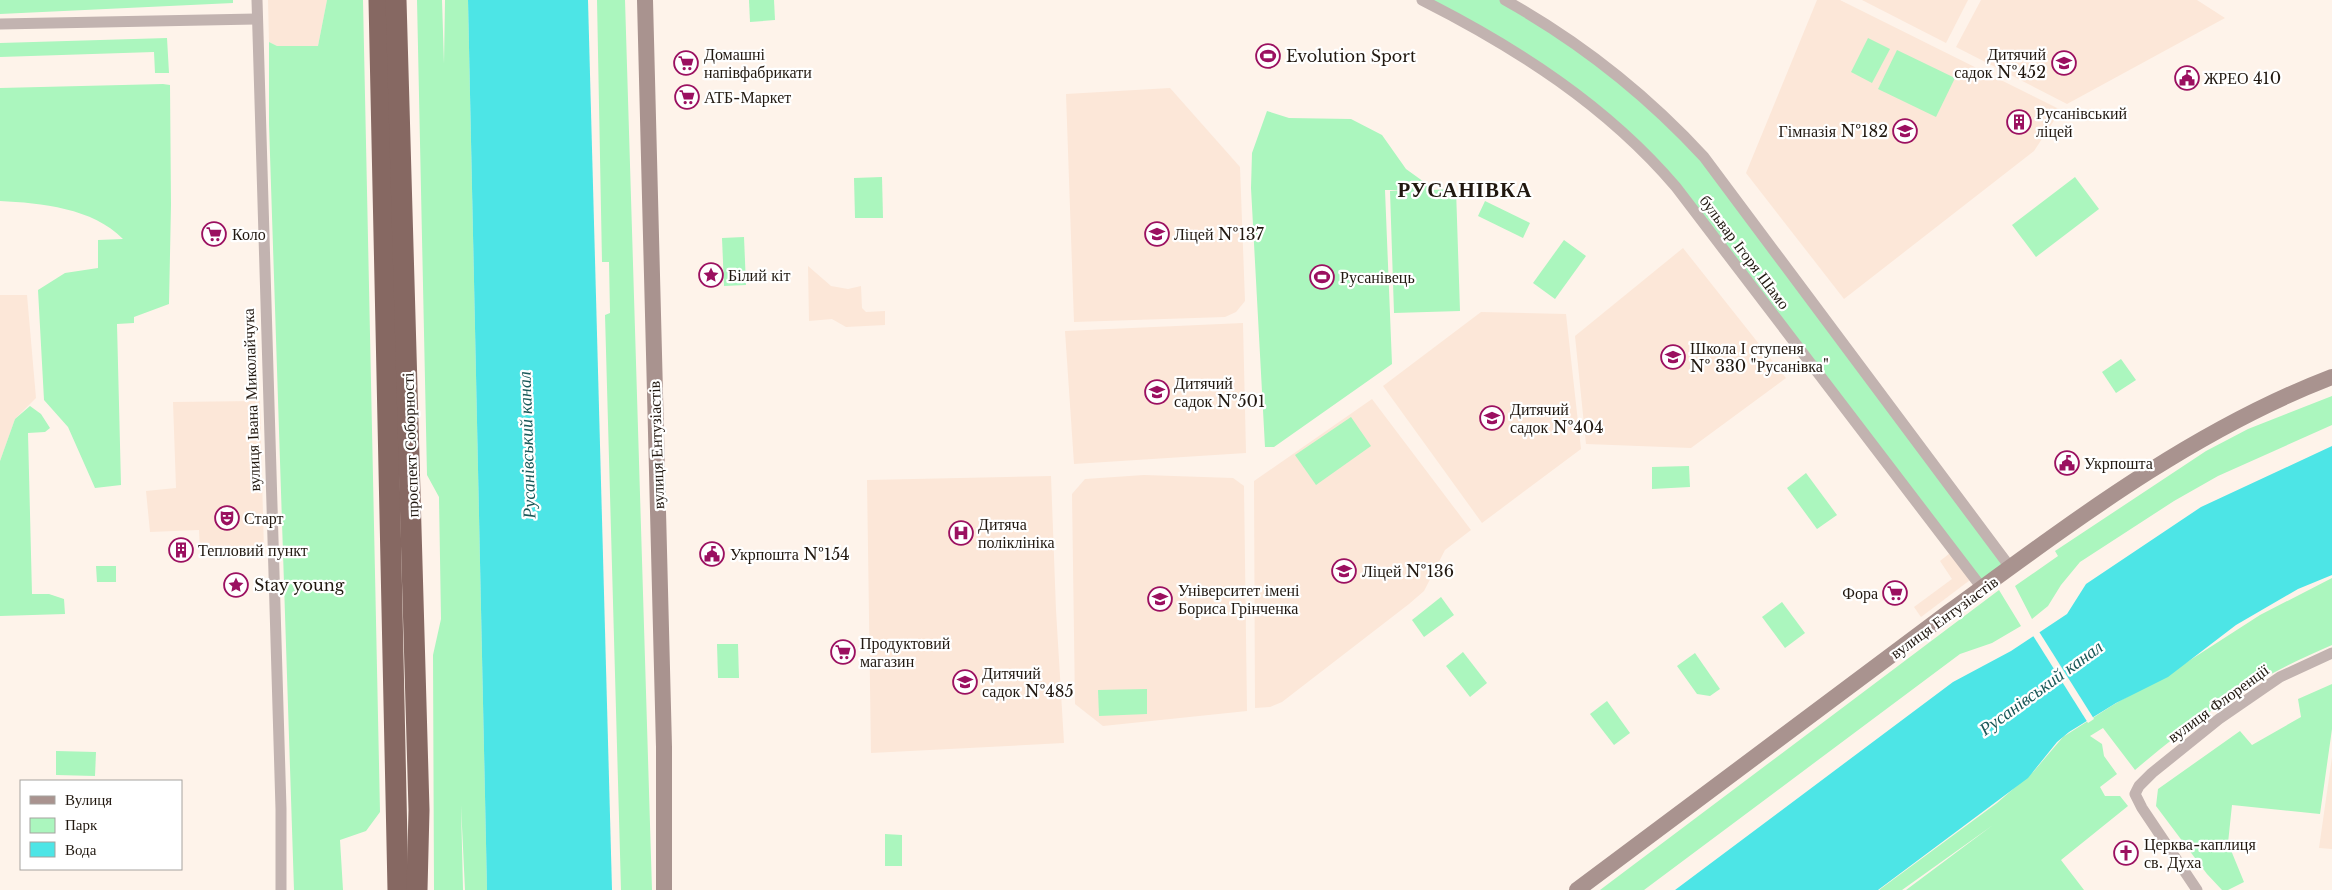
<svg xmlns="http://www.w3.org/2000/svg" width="2332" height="890" viewBox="0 0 2332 890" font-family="'Libre Baskerville',serif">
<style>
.built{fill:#fce7d8}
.green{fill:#abf6be}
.water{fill:#4de5e6}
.pier{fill:#fef3ea}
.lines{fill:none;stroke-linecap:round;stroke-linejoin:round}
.street{stroke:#c2b3b0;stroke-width:11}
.secondary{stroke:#a9938f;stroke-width:16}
.highway{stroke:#866862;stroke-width:21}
.labels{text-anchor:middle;stroke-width:4.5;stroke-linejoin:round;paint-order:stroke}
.poi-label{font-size:16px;fill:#211810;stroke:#fff;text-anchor:start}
.street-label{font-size:16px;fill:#211810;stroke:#fff}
.water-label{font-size:18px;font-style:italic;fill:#195858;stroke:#fff}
.district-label{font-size:21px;font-weight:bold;letter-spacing:1px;fill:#211810;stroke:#fff}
</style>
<rect width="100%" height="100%" fill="#fef3ea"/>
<!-- built -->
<g class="built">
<path d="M268 0H327L318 46H277L269 42Z"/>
<path d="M1817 0H1840L2061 110 2034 151 1844 299 1746 173Z"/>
<path d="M1862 0H1968L1946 43Z"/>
<path d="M1981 0H2197L2225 18 2067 104 1956 47Z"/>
<path d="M1170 88 1240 167 1245 301 1236 312 1225 317 1074 322 1066 94Z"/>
<path d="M1683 248 1786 378 1691 448 1586 444 1575 336Z"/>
<path d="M808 266 831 286 848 289 861 286 862 308 866 312 885 311V325L846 327 832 319 809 321Z"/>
<path d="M0 295H27L36 398 15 419 0 461Z"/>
<path d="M1481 312 1566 314 1581 449 1482 523 1383 386Z"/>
<path d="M1243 323 1246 453 1074 464 1065 331Z"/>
<path d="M1372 399 1471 530 1445 550 1424 591 1409 604 1282 702 1270 707 1255 708 1254 481Z"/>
<path d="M260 401 264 552H200L199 530 150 532 146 491 176 488 173 402Z"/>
<path d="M1144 475 1233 478 1244 486 1247 711 1103 726 1075 704 1072 494 1085 479Z"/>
<path d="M1051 476 1056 610 1064 743 871 753 867 480Z"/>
<path d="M1954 550 1974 577 1921 617 1914 607 1952 579 1940 561Z"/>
<path d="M2332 757V849L2319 848Z"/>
</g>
<!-- green -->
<g class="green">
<path d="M0 0H233V3L0 14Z"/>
<path d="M327 0H363L380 812 366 831 340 840 343 890H294L269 124V42L277 46H318Z"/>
<path d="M417 0H442L444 64 445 0H468L487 890H465L461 805 463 890H434L433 655 441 619 439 497 427 475Z"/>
<path d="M597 0H625L652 890H621L605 315 610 313 609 262H602Z"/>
<path d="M749 0H774L775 20 750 22Z"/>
<path d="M1422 0H1505L1534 16 1673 124 2010 567 1982 588 1676 187 1570 88Z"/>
<path d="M167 38 169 73H155L154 52 0 57V43Z"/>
<path d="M1868 38 1890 49 1872 83 1851 72Z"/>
<path d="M1897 50 1955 78 1936 117 1878 89Z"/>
<path d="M163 84 170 85 171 205 169 304 134 317V323L117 324 121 485 95 488 68 427 44 400 38 290 65 273 98 268V240L123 239C93 208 41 203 0 201V88Z"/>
<path d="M1267 111 1289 118 1351 119 1382 135 1406 169 1431 187V190L1456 189 1460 311 1394 313 1390 191 1405 190H1385L1392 364 1274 447H1265L1251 188 1252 153Z"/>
<path d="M882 177 883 218H855L854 178Z"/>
<path d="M2075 177 2099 209 2036 257 2012 225Z"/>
<path d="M1485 201 1530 223 1523 238 1478 216Z"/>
<path d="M744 237 746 285 724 286 722 238Z"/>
<path d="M1564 240 1586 256 1555 299 1533 283Z"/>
<path d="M2121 359 2136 380 2116 393 2102 372Z"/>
<path d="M2332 396V425L2218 476 2174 501 2080 562 2061 585 2048 606 2032 619 2015 586 2058 556 2055 551 2206 451 2248 429Z"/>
<path d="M30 406 41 414 50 428 45 432 28 433 32 594H49L64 599 65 614 0 616V461L15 419Z"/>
<path d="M1351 417 1371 446 1316 485 1295 455Z"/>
<path d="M1689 466 1690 487 1652 489V467Z"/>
<path d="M1806 473 1837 515 1817 529 1787 488Z"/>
<path d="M96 566H116V582H97Z"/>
<path d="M2332 578V645C2256 677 2197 717 2135 770L2103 728 2090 736 2102 744 2104 756 2117 774 2100 787 2105 796H2120L2128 806 2061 860 2084 890H1906L1993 825 1902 890H1879L1997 803 2034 771 2063 737 2113 705 2184 664 2260 615Z"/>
<path d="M1999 590 2021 626 1992 643 1960 654 1644 890H1600Z"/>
<path d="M1441 597 1454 615 1424 637 1412 620Z"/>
<path d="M1782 602 1805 633 1785 648 1762 617Z"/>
<path d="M717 644H738L739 678H718Z"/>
<path d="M1463 652 1487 683 1470 697 1446 666Z"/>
<path d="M1695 653 1720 689 1710 696 1697 694 1677 666Z"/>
<path d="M2332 684V729L2320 814 2232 805 2228 843 2244 882 2228 890H2222L2207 874 2156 806 2158 789 2240 731 2252 745 2301 717 2298 699Z"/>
<path d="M1147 689V714L1099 716 1098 690Z"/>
<path d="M1607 701 1630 733 1614 745 1590 714Z"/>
<path d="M56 751 96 752 95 776 56 775Z"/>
<path d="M885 834 902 835V866H885Z"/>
</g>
<!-- water -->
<g class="water">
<path d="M468 0H588L612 890H487Z"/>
<path d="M2332 446V575L2298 589 2236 625 2168 677 2116 703 2069 732 2057 742 2028 778 1878 890H1675L1953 682 2011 651 2067 614 2086 584 2201 507Z"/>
</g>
<!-- pier -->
<path class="pier" d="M2038 630 2094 719 2088 723 2032 634Z"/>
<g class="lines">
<!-- street -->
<g class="street">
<path d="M257 0 281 809V890"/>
<path d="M1422 0C1517 48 1607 106 1676 187L1982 588"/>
<path d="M1505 0C1580 42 1646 94 1704 157L2010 567"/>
<path d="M0 24 256 19"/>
<path d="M2197 890 2142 808 2135 794 2139 786 2152 773 2219 719 2280 677 2332 653"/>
</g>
<!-- secondary -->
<g class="secondary">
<path d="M645 0 664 747V890"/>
<path d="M1577 890C1701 797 1825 704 1949 612 2070 524 2191 431 2332 377"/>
</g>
<!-- highway -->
<g class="highway">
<path d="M379 0 398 890"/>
<path d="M396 0 419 810 417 890"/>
</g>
</g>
<!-- icons -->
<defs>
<g id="stadium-ring" transform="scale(1.25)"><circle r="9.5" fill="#fff" stroke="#9b1060" stroke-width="1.5"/><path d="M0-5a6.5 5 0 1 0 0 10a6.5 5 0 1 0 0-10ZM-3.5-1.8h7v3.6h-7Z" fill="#9b1060"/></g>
<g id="supermarket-ring" transform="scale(1.25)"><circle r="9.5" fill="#fff" stroke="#9b1060" stroke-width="1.5"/><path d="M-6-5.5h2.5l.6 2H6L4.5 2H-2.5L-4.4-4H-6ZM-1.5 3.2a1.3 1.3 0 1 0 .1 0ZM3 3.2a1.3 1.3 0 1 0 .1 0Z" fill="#9b1060"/></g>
<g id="school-ring" transform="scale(1.25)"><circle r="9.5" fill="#fff" stroke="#9b1060" stroke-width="1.5"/><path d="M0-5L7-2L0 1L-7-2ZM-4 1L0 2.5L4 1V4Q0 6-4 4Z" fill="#9b1060"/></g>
<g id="civic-ring" transform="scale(1.25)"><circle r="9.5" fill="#fff" stroke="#9b1060" stroke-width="1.5"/><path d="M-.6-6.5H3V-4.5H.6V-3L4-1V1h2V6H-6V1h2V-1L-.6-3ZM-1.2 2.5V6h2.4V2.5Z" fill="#9b1060"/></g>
<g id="building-ring" transform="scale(1.25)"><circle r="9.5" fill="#fff" stroke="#9b1060" stroke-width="1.5"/><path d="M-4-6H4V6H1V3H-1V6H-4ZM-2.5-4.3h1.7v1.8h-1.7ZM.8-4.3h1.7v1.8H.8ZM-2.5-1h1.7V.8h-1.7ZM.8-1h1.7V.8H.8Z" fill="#9b1060"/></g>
<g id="sight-ring" transform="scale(1.25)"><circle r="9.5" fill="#fff" stroke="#9b1060" stroke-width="1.5"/><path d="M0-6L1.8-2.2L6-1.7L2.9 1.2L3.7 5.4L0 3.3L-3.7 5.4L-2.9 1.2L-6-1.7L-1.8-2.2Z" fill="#9b1060"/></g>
<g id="theatre-ring" transform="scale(1.25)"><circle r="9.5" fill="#fff" stroke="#9b1060" stroke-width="1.5"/><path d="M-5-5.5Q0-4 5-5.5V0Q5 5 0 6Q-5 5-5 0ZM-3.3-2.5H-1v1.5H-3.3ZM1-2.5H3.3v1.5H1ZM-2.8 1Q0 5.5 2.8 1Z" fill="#9b1060"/></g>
<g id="hospital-ring" transform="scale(1.25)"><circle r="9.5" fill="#fff" stroke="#9b1060" stroke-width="1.5"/><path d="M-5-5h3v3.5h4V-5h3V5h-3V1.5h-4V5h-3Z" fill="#9b1060"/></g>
<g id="university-ring" transform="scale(1.25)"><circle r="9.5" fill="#fff" stroke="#9b1060" stroke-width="1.5"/><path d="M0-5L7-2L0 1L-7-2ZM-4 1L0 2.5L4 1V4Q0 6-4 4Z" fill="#9b1060"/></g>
<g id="church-ring" transform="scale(1.25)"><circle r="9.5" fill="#fff" stroke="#9b1060" stroke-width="1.5"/><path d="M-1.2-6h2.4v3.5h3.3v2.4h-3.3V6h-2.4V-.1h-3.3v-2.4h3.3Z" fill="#9b1060"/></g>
</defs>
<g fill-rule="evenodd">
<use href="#stadium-ring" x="1268" y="56"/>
<use href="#supermarket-ring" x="686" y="63"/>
<use href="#school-ring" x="2064" y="63"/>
<use href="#civic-ring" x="2187" y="78"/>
<use href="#supermarket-ring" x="687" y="97"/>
<use href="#building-ring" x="2019" y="122"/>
<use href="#school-ring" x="1905" y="131"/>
<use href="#supermarket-ring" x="214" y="234"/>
<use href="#school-ring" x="1157" y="234"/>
<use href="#sight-ring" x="711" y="275"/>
<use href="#stadium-ring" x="1322" y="277"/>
<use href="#school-ring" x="1673" y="357"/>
<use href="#school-ring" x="1157" y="392"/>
<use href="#school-ring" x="1492" y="418"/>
<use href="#civic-ring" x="2067" y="463"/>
<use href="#theatre-ring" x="227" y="518"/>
<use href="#hospital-ring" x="961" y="533"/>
<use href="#building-ring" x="181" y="550"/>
<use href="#civic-ring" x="712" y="554"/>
<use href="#school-ring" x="1344" y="571"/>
<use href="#sight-ring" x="236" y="585"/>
<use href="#supermarket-ring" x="1895" y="593"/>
<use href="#university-ring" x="1160" y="599"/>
<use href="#supermarket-ring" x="843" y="652"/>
<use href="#school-ring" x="965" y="682"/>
<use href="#church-ring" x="2126" y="853"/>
</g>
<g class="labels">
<!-- poi labels -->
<g class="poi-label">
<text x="704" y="60">Домашні<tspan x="704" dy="18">напівфабрикати</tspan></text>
<text x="2046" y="60" text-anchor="end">Дитячий<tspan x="2046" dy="18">садок №452</tspan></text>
<text x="1286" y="62">Evolution Sport</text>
<text x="2204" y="84">ЖРЕО 410</text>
<text x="704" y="103">АТБ-Маркет</text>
<text x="2036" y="119">Русанівський<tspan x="2036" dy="18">ліцей</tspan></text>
<text x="1888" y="137" text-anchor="end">Гімназія №182</text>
<text x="232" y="240">Коло</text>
<text x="1174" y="240">Ліцей №137</text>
<text x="728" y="281">Білий кіт</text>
<text x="1340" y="283">Русанівець</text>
<text x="1690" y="354">Школа І ступеня<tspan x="1690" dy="18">№ 330 "Русанівка"</tspan></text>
<text x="1174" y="389">Дитячий<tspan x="1174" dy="18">садок №501</tspan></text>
<text x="1510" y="415">Дитячий<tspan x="1510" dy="18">садок №404</tspan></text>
<text x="2084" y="469">Укрпошта</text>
<text x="244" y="524">Старт</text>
<text x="978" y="530">Дитяча<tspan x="978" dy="18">поліклініка</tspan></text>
<text x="198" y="556">Тепловий пункт</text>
<text x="730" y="560">Укрпошта №154</text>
<text x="1362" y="577">Ліцей №136</text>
<text x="254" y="591">Stay young</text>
<text x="1178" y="596">Університет імені<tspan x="1178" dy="18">Бориса Грінченка</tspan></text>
<text x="1878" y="599" text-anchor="end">Фора</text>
<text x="860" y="649">Продуктовий<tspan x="860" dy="18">магазин</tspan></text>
<text x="982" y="679">Дитячий<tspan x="982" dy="18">садок №485</tspan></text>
<text x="2144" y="850">Церква-каплиця<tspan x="2144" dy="18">св. Духа</tspan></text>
</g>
<!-- street labels -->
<g class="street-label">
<text transform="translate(1745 252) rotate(53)" y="6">бульвар Ігоря Шамо</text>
<text transform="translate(251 400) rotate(-92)" y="6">вулиця Івана Миколайчука</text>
<text transform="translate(410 445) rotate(-92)" y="6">проспект Соборності</text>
<text transform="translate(656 445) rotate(-92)" y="6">вулиця Ентузіастів</text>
<text transform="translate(1944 617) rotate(-36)" y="6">вулиця Ентузіастів</text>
<text transform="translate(2218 703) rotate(-36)" y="6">вулиця Флоренції</text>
</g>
<!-- water labels -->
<g class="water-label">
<text transform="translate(527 445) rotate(-92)" y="6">Русанівський канал</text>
<text transform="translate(2041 688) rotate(-36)" y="6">Русанівський канал</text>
</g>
<!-- district labels -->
<g class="district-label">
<text x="1465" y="197">РУСАНІВКА</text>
</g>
</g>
<!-- legend -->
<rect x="20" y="780" width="162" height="90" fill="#ffffff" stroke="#a6a39f"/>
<rect x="30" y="796" width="25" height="8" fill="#a9938f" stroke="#a6a39f"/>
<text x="65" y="805" font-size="15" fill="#211810">Вулиця</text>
<rect x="30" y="818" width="25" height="15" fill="#abf6be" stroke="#a6a39f"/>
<text x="65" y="830" font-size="15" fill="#211810">Парк</text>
<rect x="30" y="842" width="25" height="15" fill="#4de5e6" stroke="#a6a39f"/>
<text x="65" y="855" font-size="15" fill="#211810">Вода</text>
</svg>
